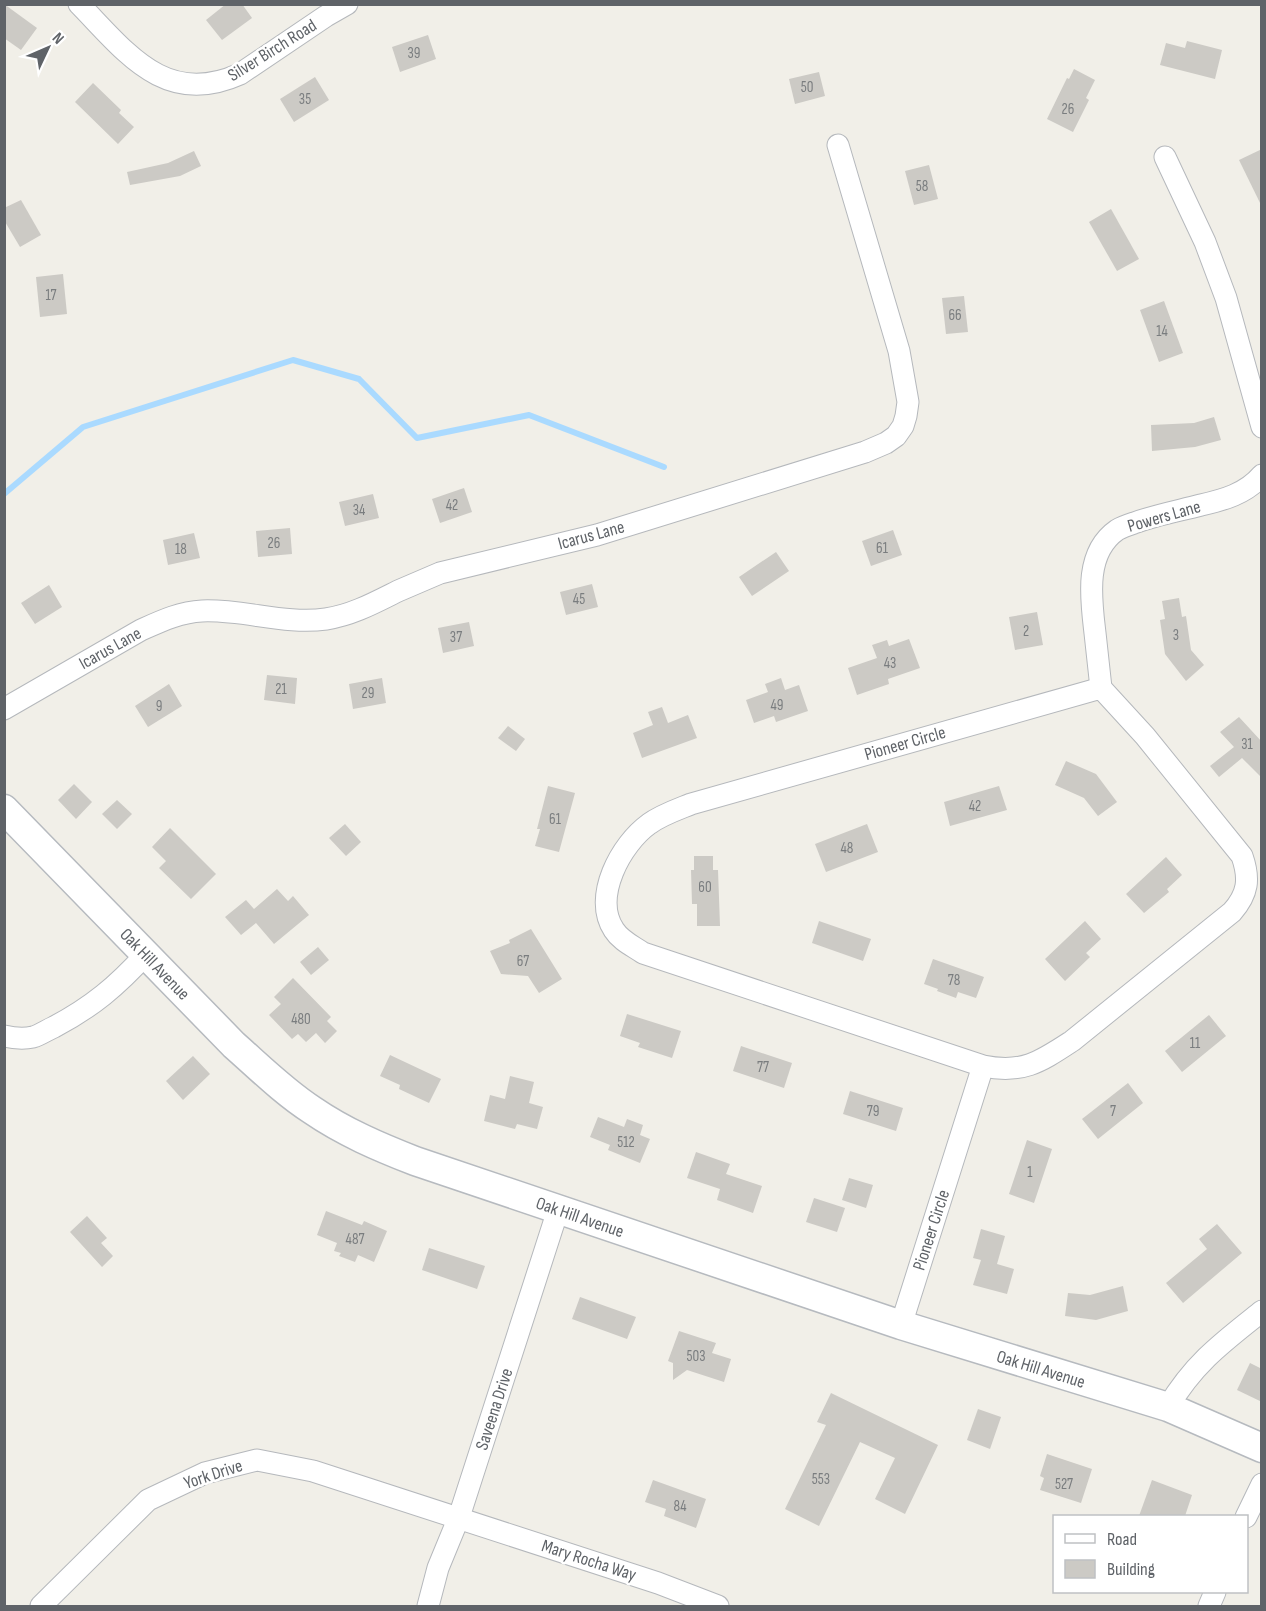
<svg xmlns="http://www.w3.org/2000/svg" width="1266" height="1611" viewBox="0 0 1266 1611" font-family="'Sofia Sans Condensed',sans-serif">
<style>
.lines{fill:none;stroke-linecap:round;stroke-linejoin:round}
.stream{stroke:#aadaff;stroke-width:6}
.building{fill:#cccac5}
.minor-casing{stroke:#b5b8bc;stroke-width:23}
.secondary-casing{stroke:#b6babf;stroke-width:31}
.minor{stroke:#fff;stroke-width:21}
.secondary{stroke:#fff;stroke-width:28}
.labels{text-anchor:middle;stroke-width:5;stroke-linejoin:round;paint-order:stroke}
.number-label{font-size:15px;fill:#7a7d7f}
.street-label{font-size:18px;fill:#5f6368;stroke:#fff}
</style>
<rect width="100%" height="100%" fill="#f1efe8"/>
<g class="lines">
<!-- stream -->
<path class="stream" d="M4 494 83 427 293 360 359 379 417 438 529 415 664 467"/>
</g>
<!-- building -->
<g class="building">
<path d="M4 4 37 28 21 50 4 38Z"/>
<path d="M226 4H242L252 18 222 40 206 20Z"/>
<path d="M428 35 436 59 400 72 392 47Z"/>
<path d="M1187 41 1222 50 1215 79 1160 65 1166 43 1185 48Z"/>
<path d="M1074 69 1095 80 1086 98 1089 100 1073 132 1047 119 1067 78 1069 79Z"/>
<path d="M819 72 825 96 795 104 789 79Z"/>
<path d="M315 77 329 100 294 122 280 99Z"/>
<path d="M93 83 121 110 119 113 134 127 118 144 75 102Z"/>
<path d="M1262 149V207L1239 160Z"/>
<path d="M194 151 201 166 180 176 130 185 127 172 168 163Z"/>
<path d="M929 165 938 199 914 205 905 171Z"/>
<path d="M21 200 41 235 20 247 4 220V208Z"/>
<path d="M1111 209 1139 259 1117 271 1089 222Z"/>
<path d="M63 274 67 314 40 317 36 277Z"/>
<path d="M964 296 968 332 946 334 942 298Z"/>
<path d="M1164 301 1183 353 1159 362 1140 310Z"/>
<path d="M1214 417 1221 440 1195 447 1152 451 1151 425 1194 423Z"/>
<path d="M464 488 472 512 440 523 432 499Z"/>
<path d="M373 494 379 518 345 526 339 502Z"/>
<path d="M290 528 292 554 258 557 256 531Z"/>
<path d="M893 530 902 555 871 566 862 541Z"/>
<path d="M194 533 200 558 168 565 163 540Z"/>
<path d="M776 552 789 571 752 596 739 577Z"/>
<path d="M592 584 598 607 566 615 560 592Z"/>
<path d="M49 585 62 607 35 624 21 603Z"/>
<path d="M1179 598 1182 617 1186 616 1191 650 1204 665 1186 681 1165 654 1160 620 1165 619 1162 601Z"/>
<path d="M1037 612 1043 645 1015 650 1009 617Z"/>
<path d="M469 622 474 646 443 653 438 628Z"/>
<path d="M909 639 920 668 888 679 889 684 857 695 848 668 877 658 872 645 887 640 889 646Z"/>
<path d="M267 675 297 678 295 704 264 700Z"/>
<path d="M382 678 386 703 353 709 349 684Z"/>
<path d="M781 678 785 690 799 685 808 711 776 722 774 716 754 723 746 700 768 692 765 684Z"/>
<path d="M169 684 182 706 148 727 135 706Z"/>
<path d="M662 707 668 723 688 715 697 738 642 758 633 733 653 725 648 712Z"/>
<path d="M1239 717 1262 742V778L1242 758 1219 777 1210 766 1234 747 1220 732Z"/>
<path d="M508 726 525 739 516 751 498 738Z"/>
<path d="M1066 761 1096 774 1117 802 1098 816 1084 798 1055 785Z"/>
<path d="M74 784 92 802 76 819 58 800Z"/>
<path d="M548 786 575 793 559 852 535 846 540 829H537Z"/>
<path d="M999 786 1007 810 950 826 944 802Z"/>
<path d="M117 800 132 814 117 829 102 814Z"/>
<path d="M345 824 361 842 346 856 329 838Z"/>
<path d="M867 824 878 852 826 872 815 844Z"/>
<path d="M170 828 216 874 191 899 159 868 166 861 152 847Z"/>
<path d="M694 856H713V870H718L720 926H697V904H692L691 870H694Z"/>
<path d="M1166 857 1182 875 1167 889 1169 892 1144 913 1126 894Z"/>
<path d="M277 889 288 901 293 896 309 915 274 944 256 923 241 935 225 917 246 900 254 909Z"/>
<path d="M819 921 871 939 863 961 812 943Z"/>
<path d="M1085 921 1101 939 1086 953 1090 957 1065 981 1045 959Z"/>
<path d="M531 929 562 979 539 993 528 976 501 974 490 951 510 943 509 940Z"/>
<path d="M318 947 329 960 311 975 300 962Z"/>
<path d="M933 959 984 977 976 998 958 992 956 998 937 991 938 989 924 984Z"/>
<path d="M293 978 331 1017 327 1021 337 1031 325 1043 316 1033 306 1042 298 1034 292 1039 269 1015 281 1004 274 997Z"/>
<path d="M627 1014 681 1031 672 1058 638 1047 640 1043 620 1036Z"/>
<path d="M1209 1015 1226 1036 1182 1072 1165 1051Z"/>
<path d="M741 1046 792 1063 784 1088 733 1071Z"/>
<path d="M390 1055 441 1079 429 1103 399 1089 400 1085 380 1076Z"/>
<path d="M193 1056 210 1074 183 1100 166 1081Z"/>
<path d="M510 1076 534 1082 529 1103 543 1107 537 1129 517 1124 515 1129 484 1121 490 1095 505 1099Z"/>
<path d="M1128 1083 1143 1103 1098 1139 1082 1119Z"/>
<path d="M850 1091 903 1108 896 1131 843 1114Z"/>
<path d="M598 1117 624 1127 627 1119 643 1125 640 1135 650 1139 640 1163 608 1150 610 1145 590 1137Z"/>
<path d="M1027 1140 1052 1149 1034 1203 1009 1194Z"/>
<path d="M696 1152 730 1164 726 1174 762 1186 753 1213 717 1200 720 1189 687 1178Z"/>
<path d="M849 1178 873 1185 866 1208 842 1200Z"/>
<path d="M814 1198 845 1208 837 1232 806 1222Z"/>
<path d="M326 1211 362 1225 364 1221 387 1231 374 1262 358 1255 355 1262 339 1256 341 1253 334 1251 337 1243 317 1235Z"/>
<path d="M87 1216 107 1238 101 1243 113 1256 102 1267 70 1232Z"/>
<path d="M1217 1224 1242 1253 1183 1303 1166 1283 1207 1249 1199 1239Z"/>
<path d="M981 1229 1005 1236 997 1264 1014 1269 1007 1294 973 1285 981 1260 973 1258Z"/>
<path d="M429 1248 485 1266 477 1289 422 1270Z"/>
<path d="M1123 1286 1128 1311 1096 1320 1065 1316 1068 1293 1090 1295Z"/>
<path d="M580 1297 636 1317 627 1339 572 1319Z"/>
<path d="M679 1331 716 1343 712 1353 731 1359 724 1382 687 1370 673 1380V1363L668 1361Z"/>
<path d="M1250 1363 1262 1369V1402L1237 1390Z"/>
<path d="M831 1393 938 1445 905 1514 875 1499 895 1458 860 1442 819 1526 785 1509 826 1425 817 1422Z"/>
<path d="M978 1409 1001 1417 990 1449 967 1440Z"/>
<path d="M1047 1454 1092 1469 1081 1503 1040 1490 1044 1478 1040 1476Z"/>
<path d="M653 1480 706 1499 696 1528 664 1516 666 1509 645 1502Z"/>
<path d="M1152 1480 1192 1495 1185 1516H1139Z"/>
</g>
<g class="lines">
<!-- minor casing -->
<g class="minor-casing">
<g id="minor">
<path d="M79 4C126 52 165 108 240 74L326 16 347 4"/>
<path d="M1165 157 1205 242 1226 298 1262 427"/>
<path d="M1101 688C1099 670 1097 651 1095 633 1091 599 1084 553 1117 530 1122 527 1128 525 1134 523 1156 515 1178 511 1201 505 1223 500 1246 494 1262 475"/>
<path d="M4 709 141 630C161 621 180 612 202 611 243 609 285 625 326 619 352 615 374 603 398 591 412 585 426 579 440 573L597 535 865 452 886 443 896 436 903 426 906 416 908 402 899 351 838 145"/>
<path d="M4 1036C13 1038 24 1039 33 1037 40 1035 47 1030 54 1027 92 1007 117 986 146 954"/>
<path d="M901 1325 983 1066C1023 1074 1040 1062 1072 1041L1232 912C1248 894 1250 879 1242 856L1145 736 1101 688 691 804C676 810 661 815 649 824 621 844 592 897 614 930 621 941 633 946 643 953L983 1066"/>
<path d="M1168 1407C1194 1363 1223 1342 1262 1311"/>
<path d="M1246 1517 1262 1484"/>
<path d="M41 1606 148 1500 205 1473 257 1460 313 1471 658 1583 718 1606"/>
<path d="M428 1606 438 1568 459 1517 558 1210"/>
<path d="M1209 1606 1215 1592"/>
</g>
</g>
<!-- secondary casing -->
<g class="secondary-casing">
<path id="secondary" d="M4 809 234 1045C259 1067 284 1092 312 1110 344 1132 379 1147 415 1161L901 1325 1168 1407 1262 1448"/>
</g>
<!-- minor -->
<use href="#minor" class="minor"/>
<!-- secondary -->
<use href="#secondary" class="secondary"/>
</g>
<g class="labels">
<!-- number labels -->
<g class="number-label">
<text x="414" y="58">39</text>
<text x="807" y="92">50</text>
<text x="305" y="104">35</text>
<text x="1068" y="114">26</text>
<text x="922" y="191">58</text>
<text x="51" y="300">17</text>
<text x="955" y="320">66</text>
<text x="1162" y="336">14</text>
<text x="452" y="510">42</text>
<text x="359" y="515">34</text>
<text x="274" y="548">26</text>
<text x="882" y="553">61</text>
<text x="181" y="554">18</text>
<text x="579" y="604">45</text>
<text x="1026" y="636">2</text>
<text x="1176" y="640">3</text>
<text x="456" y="642">37</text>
<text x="890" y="668">43</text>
<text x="281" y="694">21</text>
<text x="368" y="698">29</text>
<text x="777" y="710">49</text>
<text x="159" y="711">9</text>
<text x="1247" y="749">31</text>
<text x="975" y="811">42</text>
<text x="555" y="824">61</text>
<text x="847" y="853">48</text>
<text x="705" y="892">60</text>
<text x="523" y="966">67</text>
<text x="954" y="985">78</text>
<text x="301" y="1024">480</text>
<text x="1195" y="1048">11</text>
<text x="763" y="1072">77</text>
<text x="873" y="1116">79</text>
<text x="1113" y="1116">7</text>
<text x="626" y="1147">512</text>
<text x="1030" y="1177">1</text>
<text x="355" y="1244">487</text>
<text x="696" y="1361">503</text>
<text x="821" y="1484">553</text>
<text x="1064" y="1489">527</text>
<text x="680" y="1511">84</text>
</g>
<!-- street labels -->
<g class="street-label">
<text transform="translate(272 50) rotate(-32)" y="6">Silver Birch Road</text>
<text transform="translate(1164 516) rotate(-16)" y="6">Powers Lane</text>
<text transform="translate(591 535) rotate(-15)" y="6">Icarus Lane</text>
<text transform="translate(110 648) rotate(-29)" y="6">Icarus Lane</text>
<text transform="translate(905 743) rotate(-16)" y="6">Pioneer Circle</text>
<text transform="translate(155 964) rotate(46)" y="6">Oak Hill Avenue</text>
<text transform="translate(580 1217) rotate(19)" y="6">Oak Hill Avenue</text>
<text transform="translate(931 1230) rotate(-72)" y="6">Pioneer Circle</text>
<text transform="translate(1041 1369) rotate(17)" y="6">Oak Hill Avenue</text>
<text transform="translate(494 1409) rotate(-72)" y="6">Saveena Drive</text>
<text transform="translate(213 1474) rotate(-18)" y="6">York Drive</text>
<text transform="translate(589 1560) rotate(18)" y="6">Mary Rocha Way</text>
</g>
</g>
<!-- border -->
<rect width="1266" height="1611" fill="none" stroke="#5f6368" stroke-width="12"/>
<!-- legend -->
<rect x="1053" y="1515" width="195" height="78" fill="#ffffff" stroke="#bfc1c3" stroke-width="1.5"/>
<rect x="1065" y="1534" width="30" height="9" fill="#ffffff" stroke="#bfc1c3" stroke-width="1.5"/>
<text x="1107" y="1545" font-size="18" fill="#5f6368">Road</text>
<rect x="1065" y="1560" width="30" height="18" fill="#cccac5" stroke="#bfc1c3" stroke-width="1.5"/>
<text x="1107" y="1575" font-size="18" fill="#5f6368">Building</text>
<!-- north arrow -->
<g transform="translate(48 48) rotate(46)" stroke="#ffffff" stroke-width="4.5" paint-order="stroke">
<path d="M0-4.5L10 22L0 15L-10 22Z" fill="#5f6368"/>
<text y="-9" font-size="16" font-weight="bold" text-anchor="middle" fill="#5f6368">N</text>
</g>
</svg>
